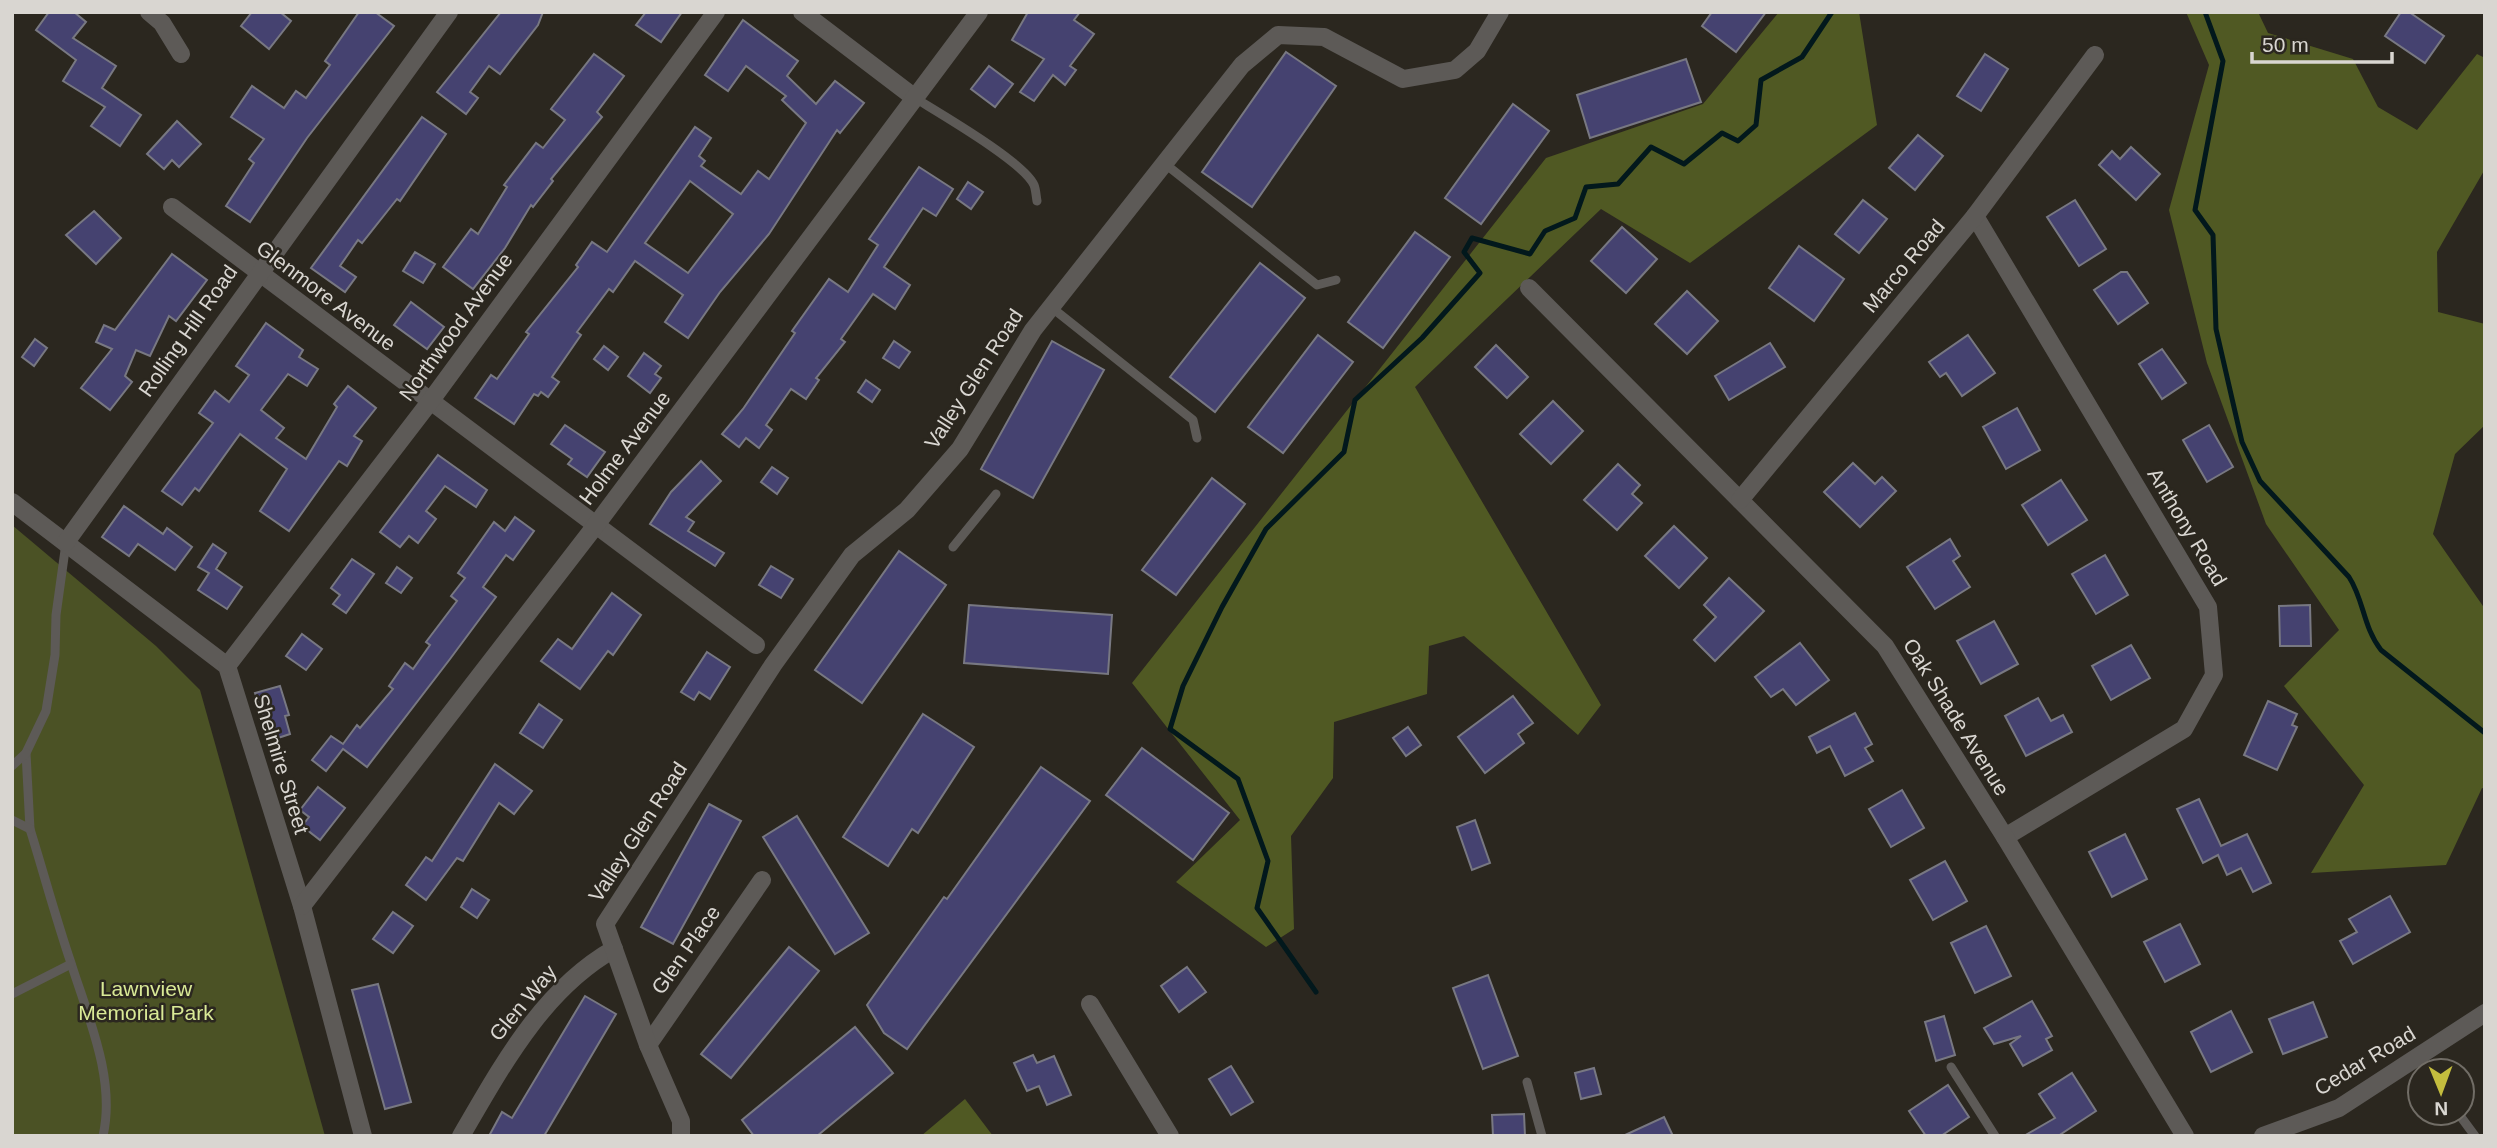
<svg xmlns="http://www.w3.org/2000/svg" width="2497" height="1148" viewBox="0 0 2497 1148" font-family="Helvetica,sans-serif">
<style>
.green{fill:#4b5225}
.forest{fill:#505923}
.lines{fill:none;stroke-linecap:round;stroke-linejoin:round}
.stream{stroke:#02181c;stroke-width:5}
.building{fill:#454270;stroke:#787882;stroke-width:2;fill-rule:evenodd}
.service{stroke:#5d5a57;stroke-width:9}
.minor{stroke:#5d5a57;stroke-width:18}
.labels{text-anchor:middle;stroke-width:5;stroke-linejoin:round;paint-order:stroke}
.street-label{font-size:21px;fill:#d9d6d1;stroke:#2b271f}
.park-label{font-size:21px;fill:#d9e996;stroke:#2b271f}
</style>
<rect width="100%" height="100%" fill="#2b271f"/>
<!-- green -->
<path class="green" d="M12 525 156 646 200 690 325 1136H12Z"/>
<!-- forest -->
<g class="forest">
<path d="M1779 12H1859L1877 125 1690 263 1601 209 1415 387 1601 705 1578 735 1464 636 1429 646 1427 694 1334 722 1333 778 1291 836 1294 929 1266 947 1176 882 1240 820 1132 683 1546 158 1703 104Z"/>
<path d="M2186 12H2258L2268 33 2353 59 2378 107 2417 130 2477 54 2485 58V169L2437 252 2438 312 2485 324V425L2455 454 2433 534 2485 609V789L2482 788 2446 865 2311 873 2364 785 2284 686 2339 630 2266 524 2207 363 2169 210 2209 65Z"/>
<path d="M965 1099 993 1136H921Z"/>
</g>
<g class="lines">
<!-- stream -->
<g class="stream">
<path d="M2205 12 2223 61 2195 210 2213 235 2216 329 2242 442 2260 481 2349 577C2364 600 2363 627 2381 650L2485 733"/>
<path d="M1316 992 1257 908 1268 861 1238 779 1170 729 1183 686 1222 607 1266 529 1344 452 1355 400 1422 338 1480 273 1464 252 1472 238 1530 254 1545 231 1575 218 1586 187 1618 184 1651 147 1684 164 1722 133 1738 141 1756 125 1761 80 1802 57 1832 12"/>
</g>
</g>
<!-- building -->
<g class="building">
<path d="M49 12H74L86 22 73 38 116 66 102 88 141 115 120 146 91 126 105 107 63 81 76 60 36 30Z"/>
<path d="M252 12H280L291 21 269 49 241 26Z"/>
<path d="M359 12H375L394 26 307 138 250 222 226 206 254 163 249 159 264 139 231 117 252 86 284 108 296 91 306 98 330 65 325 61Z"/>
<path d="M501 12H543L538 25 500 74 489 66 470 92 478 98 466 114 437 92Z"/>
<path d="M646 12H682L661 42 636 25Z"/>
<path d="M1028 12H1080L1074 20 1094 34 1070 66 1076 70 1065 85 1053 75 1034 101 1020 92 1044 59 1012 40Z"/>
<path d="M1712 12H1766L1736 52 1702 26Z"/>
<path d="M2401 12H2409L2444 36 2425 63 2385 36Z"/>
<path d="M743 20 798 61 787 76 816 104 835 81 864 103 840 133 837 130 769 234 720 292 688 338 665 322 683 295 635 261 613 292 609 289 577 332 581 335 552 377 559 382 548 397 541 392 538 396 534 394 514 424 475 398 491 375 497 379 529 334 526 332 578 267 576 265 592 242 607 252 695 127 711 138 699 156 705 161 701 166 741 194 758 171 769 179 806 123 782 100 786 96 746 66 728 91 705 75ZM690 181 733 214 688 273 645 243Z"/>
<path d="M1286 52 1336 86 1252 207 1202 172Z"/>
<path d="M594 54 624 76 597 112 602 117 551 179 553 181 533 207 531 205 505 248 473 289 443 267 471 229 478 234 507 187 504 185 536 143 543 148 565 120 551 109Z"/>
<path d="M1985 54 2008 69 1981 111 1957 96Z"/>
<path d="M1686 59 1701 102 1590 138 1577 95Z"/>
<path d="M989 66 1013 84 995 107 971 89Z"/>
<path d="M1513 104 1549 131 1481 224 1445 198Z"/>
<path d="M422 117 446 134 400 201 397 199 362 243 358 240 340 266 356 277 345 292 311 268Z"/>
<path d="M177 121 201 144 179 167 172 160 164 169 147 154Z"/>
<path d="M1918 135 1943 156 1915 190 1889 168Z"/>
<path d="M2131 147 2160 174 2136 200 2099 165 2112 151 2120 159Z"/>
<path d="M919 167 953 189 936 216 923 208 884 267 910 285 895 309 873 294 841 339 845 342 816 378 819 380 806 399 791 389 766 425 772 430 759 448 746 438 739 447 722 434 743 409 795 333 792 331 829 279 848 292 878 245 869 239Z"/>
<path d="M968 182 983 192 971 209 957 199Z"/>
<path d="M1863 200 1887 219 1859 253 1835 234Z"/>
<path d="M2075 200 2106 249 2079 266 2047 217Z"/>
<path d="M94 211 121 238 96 264 66 235Z"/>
<path d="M1622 227 1657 259 1626 293 1591 261Z"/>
<path d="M1415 232 1450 257 1383 348 1348 322Z"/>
<path d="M1799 246 1844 279 1814 321 1769 288Z"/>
<path d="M415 252 435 264 423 283 403 271Z"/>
<path d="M172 254 207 280 176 321 169 316 150 356 136 350 125 376 132 382 110 410 81 388 112 349 96 342 104 325 115 330Z"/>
<path d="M1260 263 1305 298 1215 412 1170 377Z"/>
<path d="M2121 272H2127L2148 303 2118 324 2094 290Z"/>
<path d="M1687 291 1718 321 1687 354 1655 324Z"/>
<path d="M411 302 444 327 427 349 394 325Z"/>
<path d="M266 323 303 350 299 357 318 369 307 386 288 374 261 410 284 428 276 438 306 459 337 407 334 404 348 386 376 408 354 436 362 441 347 466 339 461 289 531 260 511 287 469 240 434 199 491 195 488 182 505 162 491 213 423 199 413 215 391 229 402 249 375 236 366Z"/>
<path d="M1318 335 1353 362 1283 453 1248 427Z"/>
<path d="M1968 335 1995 373 1962 396 1946 373 1940 377 1929 362Z"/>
<path d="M35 339 47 348 34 366 22 357Z"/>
<path d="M894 341 910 352 899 368 883 358Z"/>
<path d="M1052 341 1104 370 1033 498 981 469Z"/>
<path d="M1770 343 1785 367 1729 400 1715 376Z"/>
<path d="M1496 345 1528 377 1507 398 1475 367Z"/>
<path d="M604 346 618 357 608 370 594 359Z"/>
<path d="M2162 349 2186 383 2162 399 2139 364Z"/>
<path d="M644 353 661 366 655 374 661 378 650 393 628 376Z"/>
<path d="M866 380 880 390 872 402 858 392Z"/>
<path d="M1553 401 1583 431 1551 464 1520 434Z"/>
<path d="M2017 408 2040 450 2006 469 1983 427Z"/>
<path d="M565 425 605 452 587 477 568 464 572 459 551 444Z"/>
<path d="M2209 425 2233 467 2207 482 2183 440Z"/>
<path d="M438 455 487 490 476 507 445 486 426 511 436 519 418 543 409 536 400 547 380 532Z"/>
<path d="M701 461 721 481 686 517 694 522 688 531 724 553 715 566 650 524 671 492Z"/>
<path d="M1853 463 1875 484 1882 477 1896 491 1860 527 1824 492Z"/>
<path d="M1618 464 1640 485 1632 494 1642 503 1617 530 1584 500Z"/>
<path d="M772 467 788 478 777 494 761 482Z"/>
<path d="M1212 478 1245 504 1176 595 1142 570Z"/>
<path d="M2061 480 2087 520 2048 545 2022 505Z"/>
<path d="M124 506 163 534 167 528 192 547 175 570 138 544 129 556 102 537Z"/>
<path d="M515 517 534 531 513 560 506 555 483 587 496 597 450 659 367 767 343 749 326 771 312 760 331 736 343 744 357 725 360 728 393 689 389 686 405 663 413 669 430 645 426 642 457 601 451 596 465 578 458 573 494 522 505 531Z"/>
<path d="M1674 526 1707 558 1679 588 1645 556Z"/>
<path d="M1950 539 1960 556 1953 561 1970 587 1935 609 1907 567Z"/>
<path d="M213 544 226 553 216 569 242 587 227 609 198 590 209 573 198 567Z"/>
<path d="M899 551 946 585 862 703 815 670Z"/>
<path d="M2105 555 2128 595 2096 614 2072 574Z"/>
<path d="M352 559 374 574 346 613 333 604 340 595 331 588Z"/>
<path d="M771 566 793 579 781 598 759 585Z"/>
<path d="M397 567 412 578 401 593 386 583Z"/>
<path d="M1729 578 1764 611 1715 661 1694 640 1716 617 1704 605Z"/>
<path d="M612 593 641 615 613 655 608 651 580 689 541 661 558 639 572 649Z"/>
<path d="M969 605 1112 615 1108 674 964 663Z"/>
<path d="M2310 605 2311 646H2280L2279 606Z"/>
<path d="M1994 621 2018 664 1981 684 1957 641Z"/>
<path d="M302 634 322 649 306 670 286 656Z"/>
<path d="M1800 643 1829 680 1796 705 1783 689 1771 697 1755 677Z"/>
<path d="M2131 645 2150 678 2111 700 2092 666Z"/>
<path d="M707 652 730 667 710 699 699 692 694 700 681 692Z"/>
<path d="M280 686 289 715 285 716 290 734 272 740 255 693Z"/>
<path d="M1513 696 1533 723 1518 734 1524 743 1485 773 1458 737Z"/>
<path d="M2038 698 2051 721 2063 715 2072 732 2026 756 2005 716Z"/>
<path d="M2268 701 2297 714 2292 725 2297 727 2277 770 2244 755Z"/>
<path d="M539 704 562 720 543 748 520 733Z"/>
<path d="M1855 713 1872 744 1865 748 1873 761 1845 776 1830 746 1817 753 1809 737Z"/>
<path d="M923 714 974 747 918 833 912 829 888 866 843 837Z"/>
<path d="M1408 727 1421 745 1406 756 1393 738Z"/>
<path d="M1142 748 1229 813 1193 860 1106 795Z"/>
<path d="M495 764 532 791 514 814 499 803 463 861 457 858 426 900 406 885 426 857 432 861Z"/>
<path d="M1041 767 1090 801 907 1049 884 1033 867 1005 944 897 947 899Z"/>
<path d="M318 787 345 808 320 840 302 826 309 817 300 810Z"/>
<path d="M1902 790 1924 828 1891 847 1869 809Z"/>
<path d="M2199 799 2221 846 2247 834 2271 883 2253 892 2241 868 2227 875 2218 855 2203 863 2177 809Z"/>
<path d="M709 804 741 821 673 944 641 927Z"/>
<path d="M797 816 869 933 835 954 763 837Z"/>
<path d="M1475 820 1490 863 1472 870 1457 827Z"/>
<path d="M2125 834 2147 879 2112 897 2089 852Z"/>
<path d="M1945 861 1967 901 1933 920 1910 880Z"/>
<path d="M472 889 489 900 477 918 461 907Z"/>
<path d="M2390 896 2410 932 2353 964 2340 941 2357 932 2349 919Z"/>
<path d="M393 912 413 926 393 953 373 939Z"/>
<path d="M2180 924 2200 964 2165 982 2144 942Z"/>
<path d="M1986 926 2011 976 1975 993 1951 943Z"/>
<path d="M789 947 819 971 731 1078 701 1054Z"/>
<path d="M1187 967 1206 992 1179 1012 1161 986Z"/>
<path d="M1488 975 1518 1056 1483 1069 1453 988Z"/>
<path d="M378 984 411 1102 385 1109 352 990Z"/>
<path d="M585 996 616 1014 544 1136H489L502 1112 512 1118Z"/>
<path d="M2032 1001 2052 1036 2046 1039 2052 1050 2023 1066 2010 1044 2021 1036 1994 1044 1984 1028Z"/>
<path d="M2313 1002 2327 1037 2283 1054 2269 1019Z"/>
<path d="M2231 1011 2252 1052 2211 1072 2191 1032Z"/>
<path d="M1944 1016 1955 1055 1936 1061 1925 1022Z"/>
<path d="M855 1027 893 1073 817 1136H754L742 1120Z"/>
<path d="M1033 1055 1037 1063 1054 1056 1071 1095 1047 1105 1039 1086 1027 1091 1014 1063Z"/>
<path d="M1231 1066 1253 1102 1231 1115 1209 1079Z"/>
<path d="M1594 1068 1601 1094 1581 1099 1575 1073Z"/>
<path d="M2072 1073 2096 1111 2058 1136H2024L2055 1118 2039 1094Z"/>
<path d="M1948 1085 1969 1117 1941 1136H1926L1909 1111Z"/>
<path d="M1524 1114 1525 1136H1493L1492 1115Z"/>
<path d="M1664 1117 1673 1136H1623Z"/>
</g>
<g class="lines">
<!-- service -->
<g class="service">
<path d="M915 98C939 113 1024 162 1034 185 1036 190 1036 196 1037 201"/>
<path d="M1164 163 1317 285 1336 280"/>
<path d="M1051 307 1193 420 1197 438"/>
<path d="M66 543 56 615 55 655 46 711 26 753 30 829C44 874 56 919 71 963 88 1017 116 1079 103 1136"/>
<path d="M953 547 996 494"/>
<path d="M12 766 26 753"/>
<path d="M12 820 30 829"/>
<path d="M12 994 71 964"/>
<path d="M2416 1057 2426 1071"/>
<path d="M1951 1067 1995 1136"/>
<path d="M1527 1082 1542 1136"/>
<path d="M2458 1113 2475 1136"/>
</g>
<!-- minor -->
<g class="minor">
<path d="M149 12 162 23 181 54"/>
<path d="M802 12 915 98"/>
<path d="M172 207 756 645"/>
<path d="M1975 216 2208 607 2214 675 2184 729 2005 837"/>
<path d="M1529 288 1885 646 2005 837 2185 1136"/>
<path d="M1740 500 1975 216 2095 55"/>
<path d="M12 502 227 666 302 906 363 1136"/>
<path d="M66 542 449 12"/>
<path d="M227 666 429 403 716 12"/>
<path d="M302 906 596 525 979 12"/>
<path d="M1090 1004 1170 1136"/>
<path d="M648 1045 762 880"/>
<path d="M461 1136C502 1066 542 990 614 949"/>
<path d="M681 1136V1121L648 1045 605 924 773 665 852 555 907 510 960 449 1033 330 1242 65 1278 35 1324 37 1403 79 1455 70 1477 51 1500 12"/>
<path d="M2263 1136 2339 1108 2485 1013"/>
</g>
</g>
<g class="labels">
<!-- street labels -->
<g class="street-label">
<text transform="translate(1904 266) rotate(-50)" y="7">Marco Road</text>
<text transform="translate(326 296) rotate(37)" y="7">Glenmore Avenue</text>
<text transform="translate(456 327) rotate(-54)" y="7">Northwood Avenue</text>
<text transform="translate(188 331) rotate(-55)" y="7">Rolling Hill Road</text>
<text transform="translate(974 379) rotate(-57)" y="7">Valley Glen Road</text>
<text transform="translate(625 448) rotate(-53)" y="7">Holme Avenue</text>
<text transform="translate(2187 527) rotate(59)" y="7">Anthony Road</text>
<text transform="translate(1956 717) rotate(58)" y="7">Oak Shade Avenue</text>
<text transform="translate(281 764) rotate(73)" y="7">Shelmire Street</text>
<text transform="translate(638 832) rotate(-57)" y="7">Valley Glen Road</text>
<text transform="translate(686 950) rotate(-55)" y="7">Glen Place</text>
<text transform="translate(523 1003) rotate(-50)" y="7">Glen Way</text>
<text transform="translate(2365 1061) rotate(-31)" y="7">Cedar Road</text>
</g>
<!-- park labels -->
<g class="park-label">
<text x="146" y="996">Lawnview<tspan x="146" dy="24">Memorial Park</tspan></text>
</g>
</g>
<!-- border -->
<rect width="2497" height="1148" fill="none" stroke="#d9d6d1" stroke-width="28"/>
<!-- north arrow -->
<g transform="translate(2441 1092) rotate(179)"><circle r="33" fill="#2b271f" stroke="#716d66" stroke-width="2"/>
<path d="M0-5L12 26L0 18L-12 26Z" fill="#c4bd3e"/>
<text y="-10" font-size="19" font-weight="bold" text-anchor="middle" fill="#d9d6d1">N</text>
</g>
<!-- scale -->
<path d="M2252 52v10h140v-10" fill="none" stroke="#d9d6d1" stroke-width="3.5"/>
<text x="2262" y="52" font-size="21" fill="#d9d6d1" stroke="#2b271f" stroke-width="5" paint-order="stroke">50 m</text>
</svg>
